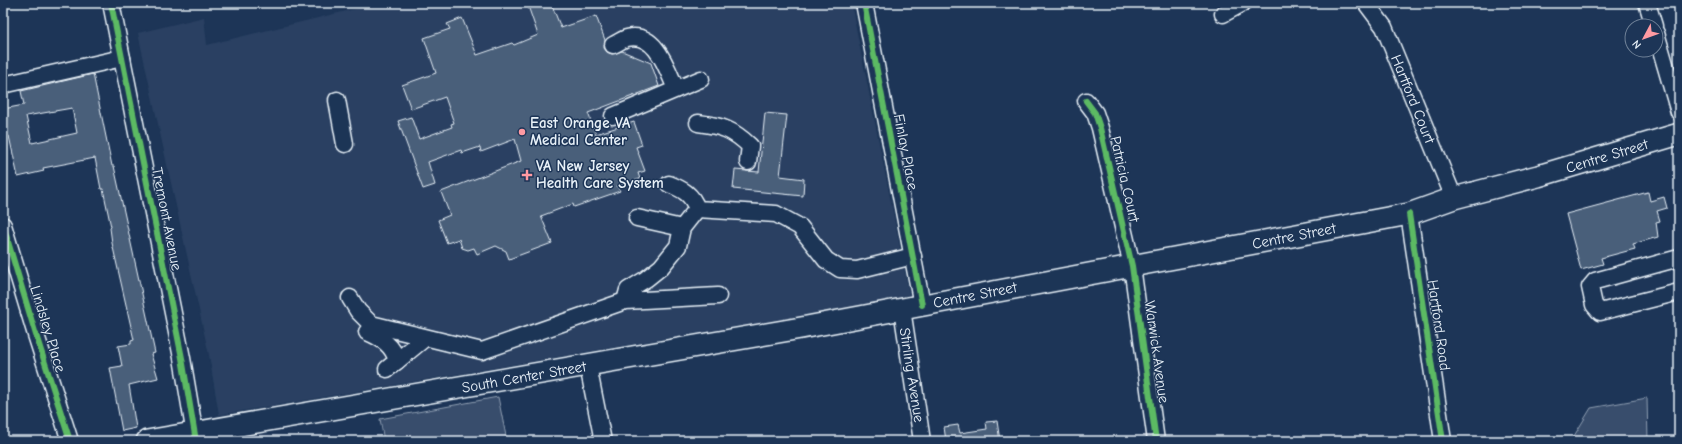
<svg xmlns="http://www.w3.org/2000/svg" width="1682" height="444" viewBox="0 0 1682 444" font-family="'Comic Neue',sans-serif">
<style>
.built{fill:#2a4162}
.green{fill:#374d6c;stroke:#909fb2}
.building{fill:#495e7a;stroke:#e8f1f8;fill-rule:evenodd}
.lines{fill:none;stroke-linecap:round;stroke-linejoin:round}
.minor-casing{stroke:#e8f1f8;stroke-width:19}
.major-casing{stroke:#e8f1f8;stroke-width:24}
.path{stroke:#e8f1f8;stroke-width:2.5;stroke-dasharray:1 3;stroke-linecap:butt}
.minor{stroke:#1d3557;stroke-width:16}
.major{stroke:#1d3557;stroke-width:21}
.cycleway-casing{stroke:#1d3557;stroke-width:8}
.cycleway{stroke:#5cba63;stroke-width:6}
.poi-dot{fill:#ff9aa2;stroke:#1d3557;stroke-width:1.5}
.labels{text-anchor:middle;stroke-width:3;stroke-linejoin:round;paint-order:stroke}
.street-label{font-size:15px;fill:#e8f1f8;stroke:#1d3557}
.poi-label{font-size:15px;font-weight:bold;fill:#e8f1f8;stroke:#1d3557;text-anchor:start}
</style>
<rect width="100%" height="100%" fill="#1d3557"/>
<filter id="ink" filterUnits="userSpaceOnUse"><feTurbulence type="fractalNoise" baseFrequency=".025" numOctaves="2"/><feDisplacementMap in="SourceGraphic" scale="8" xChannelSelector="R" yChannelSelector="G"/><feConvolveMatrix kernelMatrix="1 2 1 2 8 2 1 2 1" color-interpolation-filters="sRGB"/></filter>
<g filter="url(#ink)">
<!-- built -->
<path class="built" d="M363 3H851L910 297 219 415 209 355 138 33 204 17 207 45 363 7Z"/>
<!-- green -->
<g class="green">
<path d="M498 397 507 441H384L380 419Z"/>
<path d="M1647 398 1648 441H1571L1591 408Z"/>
</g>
<!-- building -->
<g class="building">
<path d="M527 3H551L561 28 596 16 605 40 604 48 607 52 612 54 622 51 651 63 659 86 588 113 596 134 634 122 642 145 636 147 645 171 638 173 640 179 617 186 620 191 574 207 573 204 541 216 552 243 509 259 506 251 496 246 477 254 474 248 468 250 462 248 459 239 447 243 438 220 450 215 441 192 521 161 515 139 481 152 480 147 462 153 461 150 428 162 435 185 423 189 398 121 411 117 419 139 452 127 451 124 454 123 445 97 411 109 402 85 436 73 424 38 450 29 447 24 462 18 477 55 512 43 514 45 538 35Z"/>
<path d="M93 74 112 166H114L155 353 151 354 158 378 129 385 136 428 122 431 110 368 122 366 118 346 131 344V341L134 340 112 243 110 228 111 227 103 189H101L95 158 43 168 44 171 18 177 9 136 4 137 3 130V109L24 105 21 91ZM72 108 77 133 32 143 26 116Z"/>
<path d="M765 113 787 115 780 176 804 179 803 196 733 189 735 170 759 172Z"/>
<path d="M1648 192 1650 201 1664 197 1667 208 1657 211 1660 221 1656 222 1658 237 1633 244 1635 249 1601 258 1603 264 1581 270 1566 214Z"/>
<path d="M997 421 1000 441H946L944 427 958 425 960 433 987 429 986 422Z"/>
</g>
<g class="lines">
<!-- minor casing -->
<g class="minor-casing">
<g id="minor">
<path d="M111 3 182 358 196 441"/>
<path d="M864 3 922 305"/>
<path d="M1366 3 1384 27 1454 198"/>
<path d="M1647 3 1654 26"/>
<path d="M1223 14 1243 3"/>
<path d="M1656 33 1679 112"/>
<path d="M613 45C618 43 623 39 627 38 656 31 667 69 676 89"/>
<path d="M3 85 122 58"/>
<path d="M337 100 345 144"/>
<path d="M1086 101 1095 113 1100 128 1132 266 1156 441"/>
<path d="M613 116 701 79"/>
<path d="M698 123C722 126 732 129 750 146L748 162"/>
<path d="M669 184C682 189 692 194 697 209L776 214 800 227 826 260 840 269 857 270 913 256"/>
<path d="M697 209 682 228 678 246 661 267 646 279 628 290 625 301 718 296"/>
<path d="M1409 214 1443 441"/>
<path d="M637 218 682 228"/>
<path d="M3 225 36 335 70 441"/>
<path d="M1679 258 1595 281 1590 287 1594 305 1600 312 1679 292"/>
<path d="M350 298 358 311 371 324 482 351 625 301"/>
<path d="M902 309 922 441"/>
<path d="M367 332C381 338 393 345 397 361L387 369"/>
<path d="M397 361 425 338"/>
<path d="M588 366 603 441"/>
</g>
</g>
<!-- major casing -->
<g class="major-casing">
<path id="major" d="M147 441 801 328 1409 214 1454 198 1538 176 1679 134"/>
</g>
<!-- path -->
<path class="path" d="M3 435 5 441"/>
<!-- minor -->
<use href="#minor" class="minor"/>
<!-- major -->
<use href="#major" class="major"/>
<!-- cycleway casing -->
<g class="cycleway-casing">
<g id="cycleway">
<path d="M111 3 182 358 196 441"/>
<path d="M864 3 922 305"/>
<path d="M1086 101 1095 113 1100 128 1132 266 1156 441"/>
<path d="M1409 214 1443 441"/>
<path d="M3 225 36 335 70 441"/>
</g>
</g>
<!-- cycleway -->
<use href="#cycleway" class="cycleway"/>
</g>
</g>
<!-- markers -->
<g class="poi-dot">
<circle cx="522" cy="132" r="4"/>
<path d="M525 169h4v4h4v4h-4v4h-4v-4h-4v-4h4z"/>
</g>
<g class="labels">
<!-- street labels -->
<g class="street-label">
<text transform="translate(1413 99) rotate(68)" y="5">Hartford Court</text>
<text transform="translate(906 152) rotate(79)" y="5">Finlay Place</text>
<text transform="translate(1607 156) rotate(-17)" y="5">Centre Street</text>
<text transform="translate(1125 179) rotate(77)" y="5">Patricia Court</text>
<text transform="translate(167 219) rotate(79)" y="5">Tremont Avenue</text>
<text transform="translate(1294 236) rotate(-11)" y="5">Centre Street</text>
<text transform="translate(975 295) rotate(-11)" y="5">Centre Street</text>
<text transform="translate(1439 325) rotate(82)" y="5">Hartford Road</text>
<text transform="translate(48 329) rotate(73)" y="5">Lindsley Place</text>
<text transform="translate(1157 352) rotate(82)" y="5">Warwick Avenue</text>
<text transform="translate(912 375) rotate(81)" y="5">Stirling Avenue</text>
<text transform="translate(524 377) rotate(-10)" y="5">South Center Street</text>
</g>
<!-- poi labels -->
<g class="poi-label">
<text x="530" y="128">East Orange VA<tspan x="530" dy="17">Medical Center</tspan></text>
<text x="536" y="171">VA New Jersey<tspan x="536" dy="17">Health Care System</tspan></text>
</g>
</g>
<!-- margin -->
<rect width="1682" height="444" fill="none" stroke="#1d3557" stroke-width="16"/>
<rect x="8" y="8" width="1666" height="428" fill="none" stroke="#e8f1f8" stroke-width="1.5" filter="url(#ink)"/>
<!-- north arrow -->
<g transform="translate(1644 38) rotate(229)"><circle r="19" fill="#1d3557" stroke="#6e8097"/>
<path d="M0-3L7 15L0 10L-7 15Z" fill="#ff9aa2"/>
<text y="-6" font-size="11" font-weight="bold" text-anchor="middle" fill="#e8f1f8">N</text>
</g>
</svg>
